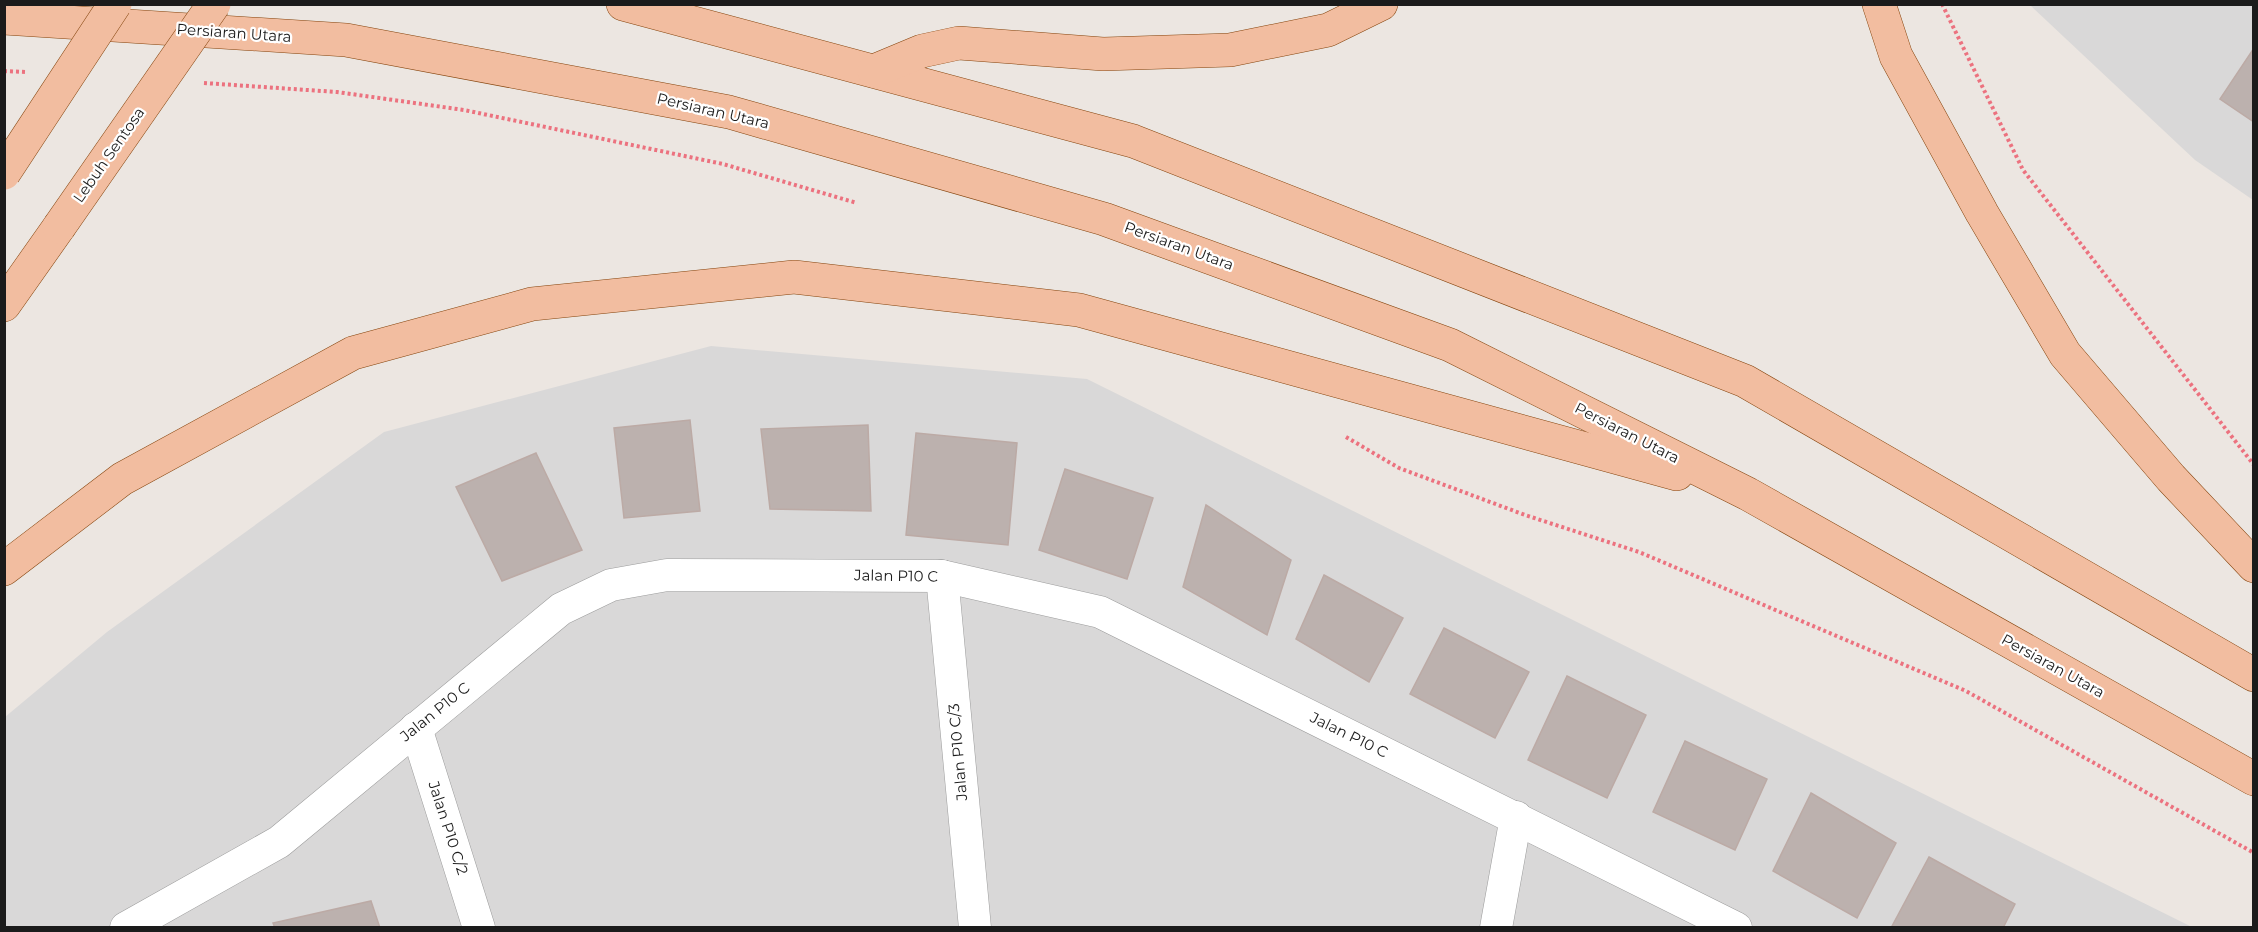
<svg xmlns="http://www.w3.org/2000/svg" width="2258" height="932" viewBox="0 0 2258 932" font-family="Montserrat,sans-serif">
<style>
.residential{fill:#d9d8d8}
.building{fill:#bcb1ae;stroke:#bcaaa5;stroke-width:1.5}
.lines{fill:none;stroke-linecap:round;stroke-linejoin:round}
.street-casing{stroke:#9c9c9c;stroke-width:33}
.primary-casing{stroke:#85440d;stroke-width:34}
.path{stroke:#ec727f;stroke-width:4;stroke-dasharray:3 3;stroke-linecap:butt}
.street{stroke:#fff;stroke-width:32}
.primary{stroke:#f2bda0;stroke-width:33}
.primary-bridge-casing{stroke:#85440d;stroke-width:34;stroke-linecap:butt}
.primary-bridge{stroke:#f2bda0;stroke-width:33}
.labels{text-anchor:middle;stroke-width:4.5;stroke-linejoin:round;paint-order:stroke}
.street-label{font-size:15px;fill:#1b1b1b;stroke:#fff}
</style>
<rect width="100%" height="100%" fill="#ece6e1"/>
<!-- residential -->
<g class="residential">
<path d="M2030 5H2253V200L2195 160Z"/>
<path d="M711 346 1087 379 2192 927 5 928V717L107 632 384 432Z"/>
</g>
<!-- building -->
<g class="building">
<path d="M2254 48V122L2220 99Z"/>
<path d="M690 420 700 511 624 518 614 428Z"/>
<path d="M868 425 871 511 770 509 761 429Z"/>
<path d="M916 433 1017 443 1008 545 906 535Z"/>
<path d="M536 453 582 550 502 581 456 487Z"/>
<path d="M1065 469 1153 498 1127 579 1039 550Z"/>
<path d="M1206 505 1291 560 1267 635 1183 587Z"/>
<path d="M1324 575 1403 618 1369 682 1296 639Z"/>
<path d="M1444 628 1529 672 1495 738 1410 694Z"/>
<path d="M1567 676 1646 715 1607 798 1528 760Z"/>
<path d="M1685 741 1767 779 1735 850 1653 812Z"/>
<path d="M1811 793 1896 843 1857 918 1773 871Z"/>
<path d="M1929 857 2015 904 2003 928H1891Z"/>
<path d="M371 901 380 928H275L273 923Z"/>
</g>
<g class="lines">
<!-- street casing -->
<g class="street-casing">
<g id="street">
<path d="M942 576 975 928"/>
<path d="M416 728 479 928"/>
<path d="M126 928 279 842 561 609 611 585 667 575 942 576 1100 612 1736 928"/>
<path d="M1496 928 1516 817"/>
</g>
</g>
<!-- primary casing -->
<g class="primary-casing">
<g id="primary">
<path d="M623 4 1133 141 1745 381 2254 675"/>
<path d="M1879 4 1896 56 1982 213 2065 354 2171 478 2254 566"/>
<path d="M4 18 346 40 729 112 1104 219 1450 345 1748 494 2254 779"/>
<path d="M874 71 922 51 959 43 1103 54 1230 50 1328 30 1381 4"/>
<path d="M4 305 59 227"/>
<path d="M4 569 122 479 353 353 532 304 794 277 1079 310 1677 474"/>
</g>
</g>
<!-- path -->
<g class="path">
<path d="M1942 4 2023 170 2254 465"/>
<path d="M4 71 26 72"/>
<path d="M204 83 337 92 464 110 723 164 857 203"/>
<path d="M1346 437 1399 468 1525 515 1639 552 1966 691 2254 853"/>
</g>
<!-- street -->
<use href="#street" class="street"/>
<!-- primary -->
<use href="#primary" class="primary"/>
<!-- primary-bridge casing -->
<g class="primary-bridge-casing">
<g id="primary-bridge">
<path d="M4 173 115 4"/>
<path d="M59 227 214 4"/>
</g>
</g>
<!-- primary-bridge -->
<use href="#primary-bridge" class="primary-bridge"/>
</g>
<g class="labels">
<!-- street labels -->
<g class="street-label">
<text transform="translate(234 33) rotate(4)" y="5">Persiaran Utara</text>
<text transform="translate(713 111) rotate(13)" y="5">Persiaran Utara</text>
<text transform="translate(109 155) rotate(-55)" y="5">Lebuh Sentosa</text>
<text transform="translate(1179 246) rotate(20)" y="5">Persiaran Utara</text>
<text transform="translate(1627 433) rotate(27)" y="5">Persiaran Utara</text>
<text transform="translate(896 576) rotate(1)" y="5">Jalan P10 C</text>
<text transform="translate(2053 666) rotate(29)" y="5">Persiaran Utara</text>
<text transform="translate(435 712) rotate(-39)" y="5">Jalan P10 C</text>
<text transform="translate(1349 735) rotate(26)" y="5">Jalan P10 C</text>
<text transform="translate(958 752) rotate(-95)" y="5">Jalan P10 C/3</text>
<text transform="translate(448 828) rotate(72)" y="5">Jalan P10 C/2</text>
</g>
</g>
<!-- border -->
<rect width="2258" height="932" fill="none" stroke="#1b1b1b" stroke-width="12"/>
</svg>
